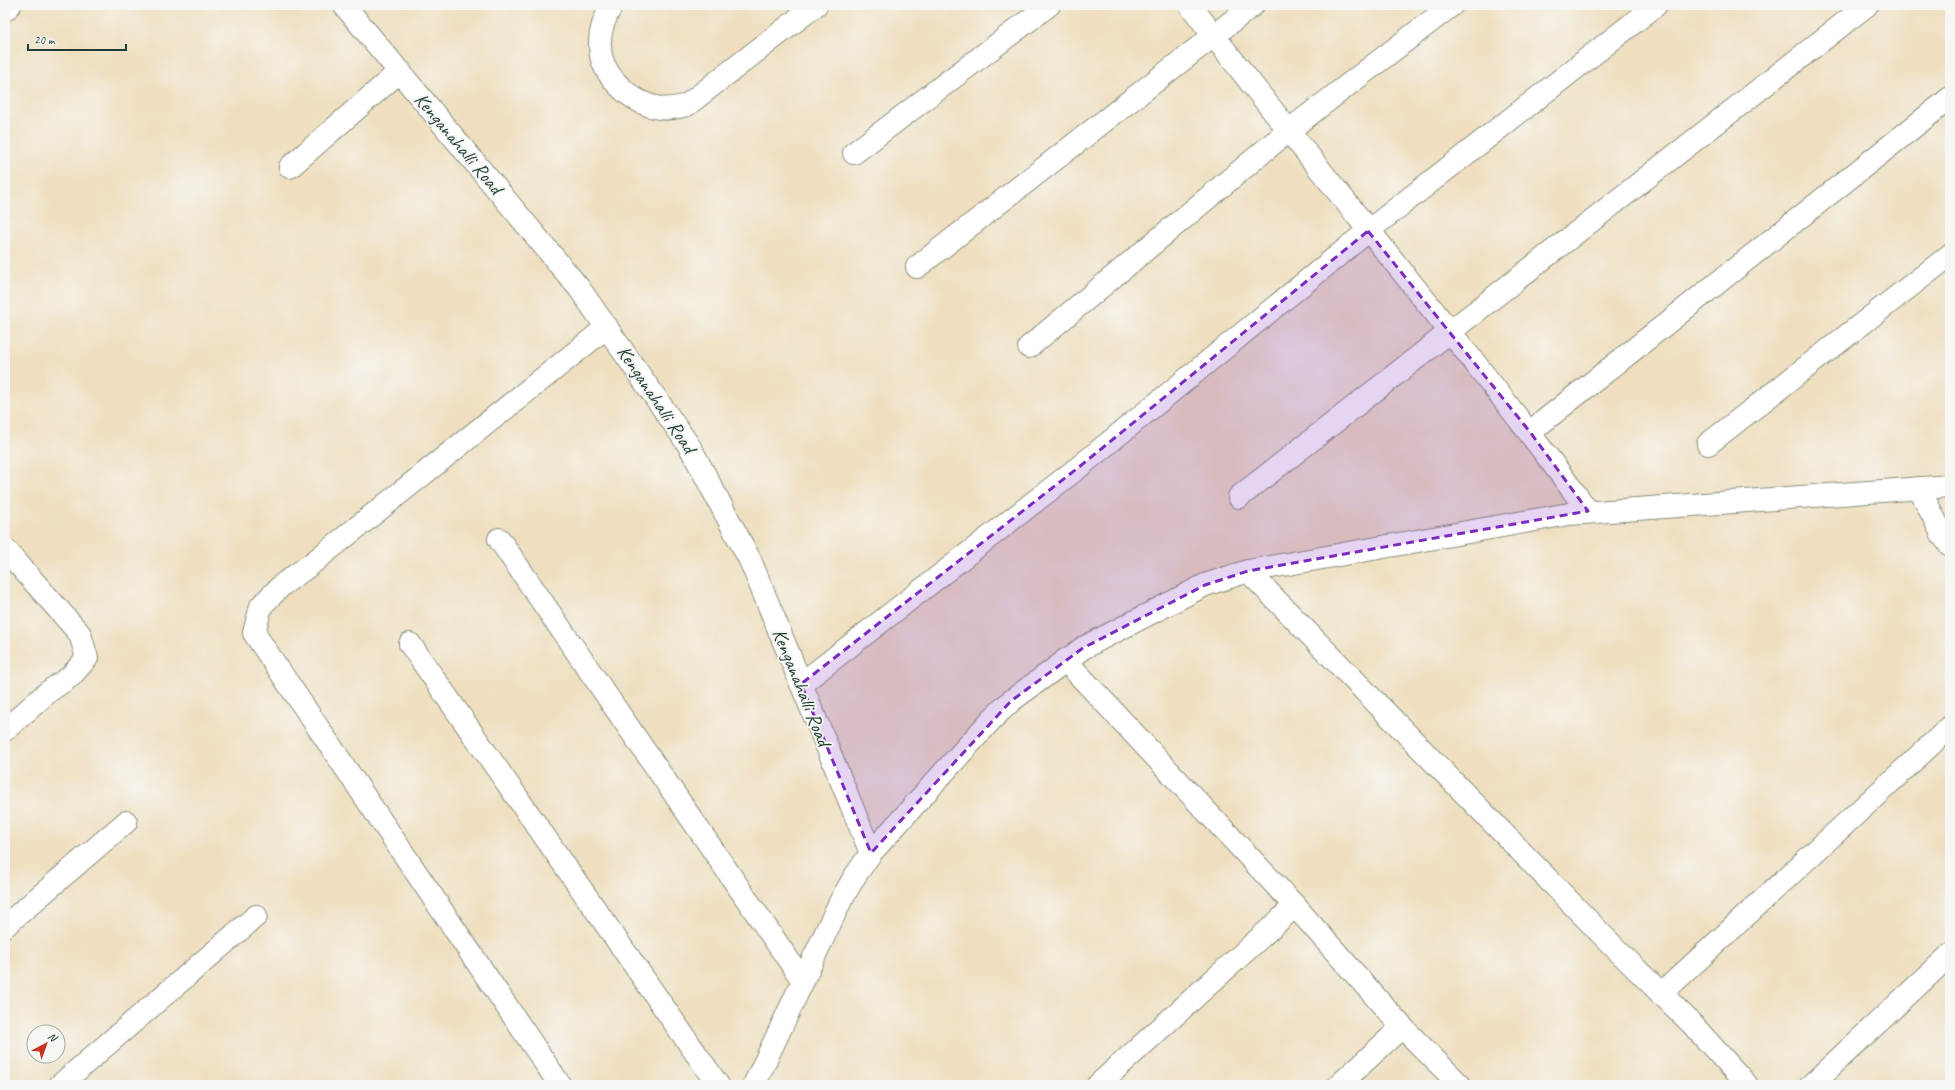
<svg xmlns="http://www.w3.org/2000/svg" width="1955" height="1090" viewBox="0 0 1955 1090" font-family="Caveat,sans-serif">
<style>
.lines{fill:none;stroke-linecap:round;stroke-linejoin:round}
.minor-casing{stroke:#878e7a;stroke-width:24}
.minor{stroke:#fff;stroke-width:22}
.marked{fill:#7b2cbf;fill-opacity:0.2;stroke:#7b2cbf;stroke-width:3;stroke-dasharray:8 5;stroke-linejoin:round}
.labels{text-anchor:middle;stroke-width:4;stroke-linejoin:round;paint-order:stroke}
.street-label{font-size:20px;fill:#1f3d34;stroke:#f6f6f2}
</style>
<rect width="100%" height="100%" fill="#f6f6f2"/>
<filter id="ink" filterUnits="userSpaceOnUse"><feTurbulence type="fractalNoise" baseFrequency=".025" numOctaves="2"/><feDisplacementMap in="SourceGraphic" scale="8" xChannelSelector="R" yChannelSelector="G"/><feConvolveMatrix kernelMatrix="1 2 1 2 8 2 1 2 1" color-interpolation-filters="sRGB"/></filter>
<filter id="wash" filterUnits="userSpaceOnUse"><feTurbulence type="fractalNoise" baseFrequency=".012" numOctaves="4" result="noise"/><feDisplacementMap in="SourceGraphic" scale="16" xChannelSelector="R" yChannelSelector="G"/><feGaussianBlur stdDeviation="0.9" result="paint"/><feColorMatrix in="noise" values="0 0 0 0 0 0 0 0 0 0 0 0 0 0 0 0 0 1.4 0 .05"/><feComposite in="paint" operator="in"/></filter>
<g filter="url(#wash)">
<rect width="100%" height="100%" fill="#efdfc0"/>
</g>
<g filter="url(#ink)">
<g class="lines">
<!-- minor casing -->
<g class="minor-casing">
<g id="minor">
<path d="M344 5 579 288 690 447 750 560 871 853"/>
<path d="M612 5C605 17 599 31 600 46 600 75 632 104 660 108 669 110 678 107 687 105L816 5"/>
<path d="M1190 5C1321 176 1461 338 1588 511"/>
<path d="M5 10 10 5"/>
<path d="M854 153 1049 5"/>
<path d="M290 167 400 71"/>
<path d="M917 267 1253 5"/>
<path d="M1029 347 1288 131 1452 5"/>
<path d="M1530 432 1950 98"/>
<path d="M1708 444 1950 255"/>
<path d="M1919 488 1943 536 1950 545"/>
<path d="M1239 497 1867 5"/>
<path d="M499 539 803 981"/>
<path d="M5 549 80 634 87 658 71 676 48 692 5 730"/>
<path d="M1248 571 1613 946 1692 1024 1747 1085"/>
<path d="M410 644 718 1085"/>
<path d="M1065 660 1295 906 1402 1027 1460 1085"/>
<path d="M801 684 1079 467 1368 231 1656 5"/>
<path d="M5 926 126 822"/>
<path d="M1661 994 1950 727"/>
<path d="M60 1085 256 916"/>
<path d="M560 1085 254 633 261 606 282 585 310 565 607 327"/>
<path d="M754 1085 840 902 855 876 871 853 992 719 1011 701 1083 648 1205 585 1248 571 1569 514 1950 486"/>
<path d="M1098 1085 1295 906"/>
<path d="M1339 1085 1402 1027"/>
<path d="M1811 1085 1950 955"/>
</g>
</g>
<!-- minor -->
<use href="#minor" class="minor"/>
</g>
</g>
<!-- marked area -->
<path class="marked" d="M1368 231 1530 432 1588 511 1248 571 1205 585 1083 648 1011 701 871 853 801 684 1079 467Z"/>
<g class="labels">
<!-- street labels -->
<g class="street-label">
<text transform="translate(459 143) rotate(50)" y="7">Kenganahalli Road</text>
<text transform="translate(657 399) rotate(56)" y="7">Kenganahalli Road</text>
<text transform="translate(802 687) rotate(68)" y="7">Kenganahalli Road</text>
</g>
</g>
<!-- margin -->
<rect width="1955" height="1090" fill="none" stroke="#f6f6f2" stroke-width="20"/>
<!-- north arrow -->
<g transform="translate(46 1044) rotate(41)"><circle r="19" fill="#f6f6f2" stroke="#a0aca6"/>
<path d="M0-3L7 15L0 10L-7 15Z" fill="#c8321e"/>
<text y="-6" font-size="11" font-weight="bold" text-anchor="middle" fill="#1f3d34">N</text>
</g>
<!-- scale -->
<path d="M28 44v6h98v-6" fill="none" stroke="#1f3d34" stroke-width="2"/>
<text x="34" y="44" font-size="12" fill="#1f3d34" stroke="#f6f6f2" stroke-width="3" paint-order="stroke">20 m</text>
</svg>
